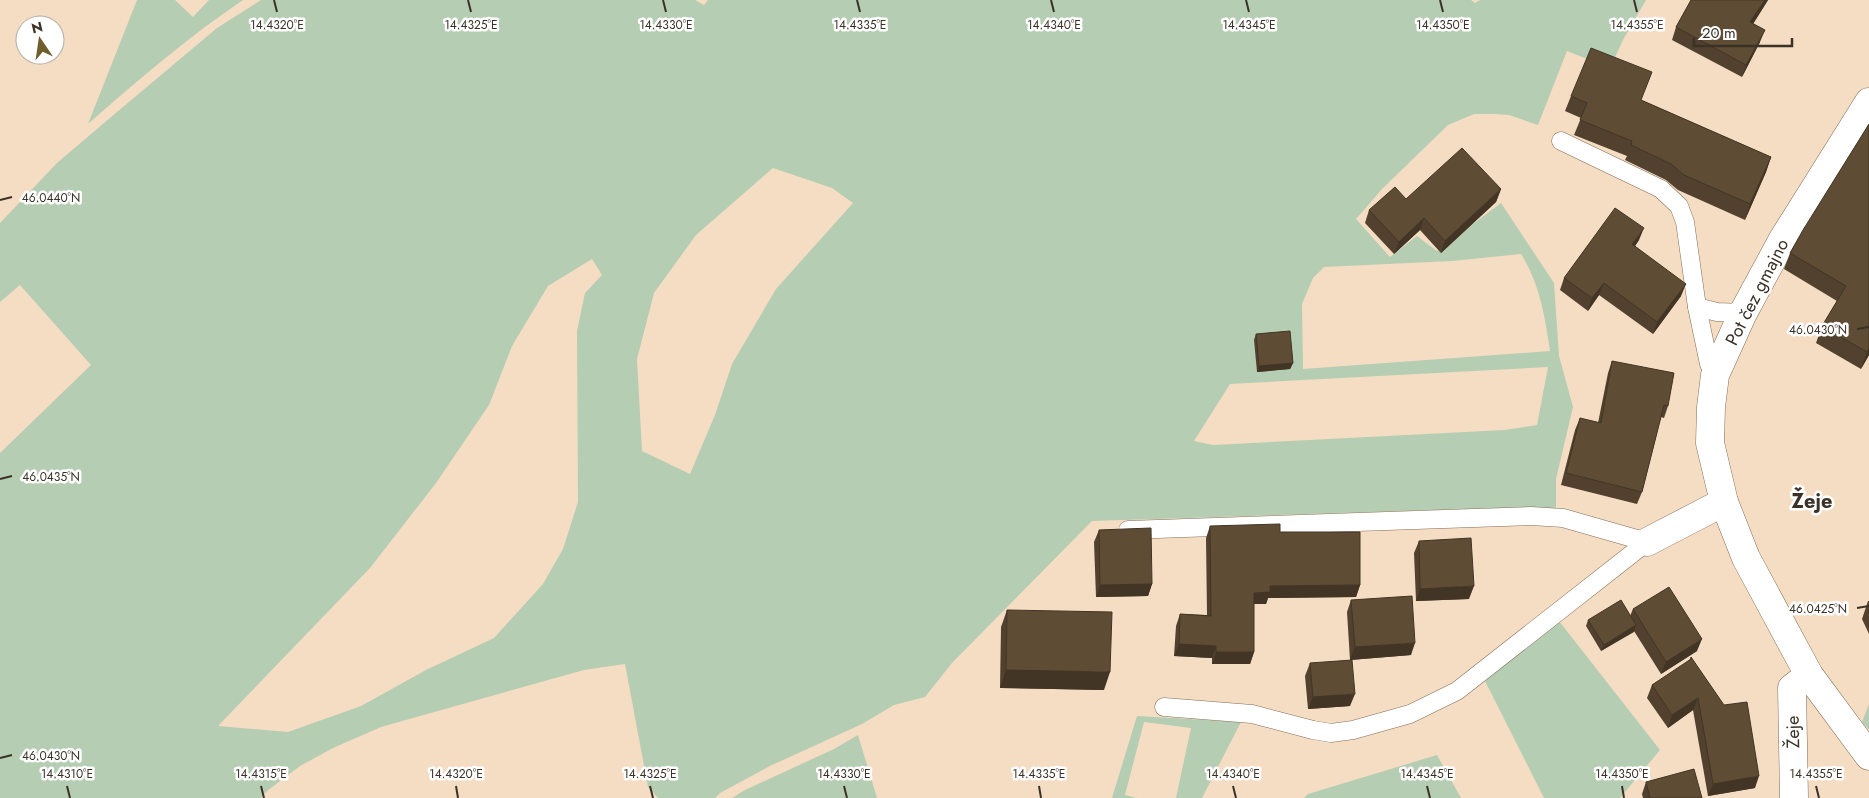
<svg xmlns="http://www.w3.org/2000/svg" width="1869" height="798" viewBox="0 0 1869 798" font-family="Jost,sans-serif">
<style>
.green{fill:#b5cdb2;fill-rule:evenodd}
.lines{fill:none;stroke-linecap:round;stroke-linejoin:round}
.service-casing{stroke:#836e57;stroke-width:19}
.minor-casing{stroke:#836e57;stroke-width:29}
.tertiary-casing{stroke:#836e57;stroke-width:29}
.service{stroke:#fff;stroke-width:18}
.minor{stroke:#fff;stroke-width:28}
.tertiary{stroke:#fff;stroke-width:28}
.wall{fill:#52412e}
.shaded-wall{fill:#423525}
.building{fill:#5f4c35;stroke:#423525}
.ticks{fill:none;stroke:#3a3127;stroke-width:2}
.labels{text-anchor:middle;stroke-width:5;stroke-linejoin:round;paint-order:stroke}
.street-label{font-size:18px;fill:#3a3127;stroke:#fff}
.quarter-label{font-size:20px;font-weight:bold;fill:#3a3127;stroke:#fff}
.ticks-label{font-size:12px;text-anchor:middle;fill:#3a3127;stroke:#fff;stroke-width:5;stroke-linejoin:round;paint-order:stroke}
</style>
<rect width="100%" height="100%" fill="#f5ddc3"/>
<!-- green -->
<g class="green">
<path d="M137 0H175L193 17 209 0H243C188 37 138 80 88 124Z"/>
<path d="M261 0H695L704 5 708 0H1471L1475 3 1480 0H1646L1623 40 1610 68 1567 51 1538 125 1509 115 1494 114H1474L1448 125 1382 189 1356 219 1390 257 1417 236 1437 251 1501 203 1554 283 1559 356 1573 407 1556 479V509L1530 507 1092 521 952 663 925 697 894 705 862 724 770 766 720 793 715 798H658L648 787 625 664 584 670 381 727 333 748 300 766 267 791 261 798H0V453L91 365 20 285 0 302V223L57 163 117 112 217 28ZM773 168 832 188 853 203 776 289 732 364 715 415 690 474 642 451 637 359 654 293 696 235ZM1521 254C1540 284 1545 317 1550 351L1303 369 1302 304 1313 278 1324 267 1452 261ZM592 259 602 275 585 293 577 331 578 502 563 549 543 584 494 638 426 670 361 706 288 732 218 726 370 568 436 483 489 405 512 346 548 286ZM1548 367 1537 425 1504 430 1213 445 1194 441 1230 384Z"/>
<path d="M1559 621 1660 750 1620 798H1544L1485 681Z"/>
<path d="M1869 704V730L1862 722Z"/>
<path d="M1137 716 1241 722 1202 798H1176L1191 728 1144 722 1125 795 1137 798H1112Z"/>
<path d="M858 735 877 798H732L745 790 834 749Z"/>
<path d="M1437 755 1461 798H1304L1308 794Z"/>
</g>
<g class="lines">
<!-- service casing -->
<g class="service-casing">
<g id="service">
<path d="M1561 141 1661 189 1679 206 1685 222 1697 307 1709 364 1715 375"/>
<path d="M1697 307 1717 312 1743 313"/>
<path d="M1128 530 1531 516 1563 518 1647 542"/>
<path d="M1164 707 1252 714 1313 730 1331 733 1353 730 1410 714 1457 691 1647 542"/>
</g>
</g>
<!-- minor casing -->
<g class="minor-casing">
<g id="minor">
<path d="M1647 542 1724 502"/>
<path d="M1794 798 1792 688 1809 675"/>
</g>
</g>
<!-- tertiary casing -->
<g class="tertiary-casing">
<path id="tertiary" d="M1869 102 1783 239 1743 313 1715 375 1711 407 1710 443 1724 502 1746 558 1809 675 1869 756"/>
</g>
<!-- service -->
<use href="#service" class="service"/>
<!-- minor -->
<use href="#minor" class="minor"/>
<!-- tertiary -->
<use href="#tertiary" class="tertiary"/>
</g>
<!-- wall -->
<g class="wall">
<path d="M1691 0H1768L1753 24 1760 42 1742 77 1672 40 1676 27Z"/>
<path d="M1571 96 1641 100 1771 157 1766 172 1745 220 1678 190 1666 180 1625 160 1627 156 1574 135 1581 118 1565 111Z"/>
<path d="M1869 124V355L1861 369 1816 343 1822 326 1837 301 1784 269 1790 253Z"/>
<path d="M1501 189 1496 202 1441 253 1420 230 1394 254 1365 223 1369 210 1406 199Z"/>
<path d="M1639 240 1635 246 1681 296 1653 334 1599 295 1588 311 1560 290 1564 278Z"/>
<path d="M1256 334 1293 363 1290 369 1257 372 1254 340Z"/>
<path d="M1612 361 1668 406 1664 418 1661 417 1642 492 1637 504 1561 485 1575 430 1580 418 1598 423 1608 373Z"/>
<path d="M1210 526 1280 532 1360 585 1356 597 1268 598 1266 604H1254V652L1250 664H1212V658L1174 656 1176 626 1180 614 1207 615 1206 538Z"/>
<path d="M1099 530 1152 584 1148 596 1096 597 1094 542Z"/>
<path d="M1419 541 1469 599 1416 601 1414 553Z"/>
<path d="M1351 600 1411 655 1350 660 1347 612Z"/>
<path d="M1868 601H1869V634L1862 619Z"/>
<path d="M1633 609 1697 651 1661 674 1634 631 1601 651 1586 626 1588 620 1630 616Z"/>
<path d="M1007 610 1104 690 1000 688 1001 627Z"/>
<path d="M1691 657 1755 788 1708 796 1693 710 1668 728 1647 698 1652 685 1689 661Z"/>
<path d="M1310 663 1350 706 1308 709 1305 676Z"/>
<path d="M1646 782 1702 798H1643L1642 794Z"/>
</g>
<!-- shaded-wall -->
<g class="shaded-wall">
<path d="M1765 0H1768L1746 35 1750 22Z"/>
<path d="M1765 30 1760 42 1742 77 1746 65Z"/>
<path d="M1771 157 1766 172 1745 220 1750 204Z"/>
<path d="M1501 189 1496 202 1441 253 1445 241Z"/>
<path d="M1424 218 1420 230 1394 254 1399 242Z"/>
<path d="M1644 228 1639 240 1628 256 1632 244Z"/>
<path d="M1604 283 1599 295 1588 311 1592 298Z"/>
<path d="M1686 284 1681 296 1653 334 1657 322Z"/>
<path d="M1869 348V355L1861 369 1867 352Z"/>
<path d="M1293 363 1290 369 1257 372 1259 366Z"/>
<path d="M1152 584 1148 596 1096 597 1100 585Z"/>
<path d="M1360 585 1356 597 1268 598 1266 604H1250L1254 593 1270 586Z"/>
<path d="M1474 586 1469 599 1416 601 1420 589Z"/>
<path d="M1636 625 1634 632 1601 651 1604 645Z"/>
<path d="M1702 639 1697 651 1661 674 1666 662Z"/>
<path d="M1415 643 1411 655 1350 660 1355 647Z"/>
<path d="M1179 644 1216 646 1212 658 1174 656Z"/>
<path d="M1216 652H1254L1250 664H1212Z"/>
<path d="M1006 670 1110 672 1104 690 1000 688Z"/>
<path d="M1355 694 1350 706 1308 709 1313 697Z"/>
<path d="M1698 698 1693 710 1668 728 1672 715Z"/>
<path d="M1759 776 1755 788 1708 796 1713 784Z"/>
</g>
<!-- building -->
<g class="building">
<path d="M1691 0H1765L1750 22 1765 30 1746 65 1676 27Z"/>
<path d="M1591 48 1652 72 1641 100 1771 157 1750 204 1684 175 1671 164 1631 145 1632 141 1580 120 1587 103 1571 96Z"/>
<path d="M1869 124V348L1867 352 1822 326 1846 286 1790 253 1803 230Z"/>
<path d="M1462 148 1501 189 1445 241 1424 218 1399 242 1369 210 1395 187 1406 199Z"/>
<path d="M1615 208 1644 228 1632 244 1686 284 1657 322 1604 283 1592 298 1564 278Z"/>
<path d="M1290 331 1293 363 1259 366 1256 334Z"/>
<path d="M1612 361 1674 373 1668 406 1664 405 1642 492 1566 473 1580 418 1601 423Z"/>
<path d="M1280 524V532H1360V585L1270 586V592L1254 593V652H1216V646L1179 644 1180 614 1211 616 1210 526Z"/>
<path d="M1151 528 1152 584 1100 585 1099 530Z"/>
<path d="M1471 538 1474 586 1420 589 1419 541Z"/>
<path d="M1669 587 1702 639 1666 662 1633 609Z"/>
<path d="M1412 596 1415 643 1355 647 1351 600Z"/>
<path d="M1621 600 1636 625 1604 645 1588 620Z"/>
<path d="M1007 610 1112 612 1110 672 1006 670Z"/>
<path d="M1691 657 1724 705 1747 702 1759 776 1713 784 1698 698 1672 715 1652 685 1691 659Z"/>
<path d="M1352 660 1355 694 1313 697 1310 663Z"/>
<path d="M1694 769 1702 798H1650L1646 782Z"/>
</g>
<!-- ticks -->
<path class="ticks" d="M274 0 277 12M468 0 471 12M663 0 666 12M857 0 860 12M1051 0 1054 12M1246 0 1249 12M1440 0 1443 12M1634 0 1637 12M0 200 12 197M1857 329 1869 327M0 479 12 476M1857 608 1869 606M0 758 12 755M67 786 70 798M261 786 264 798M456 786 458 798M650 786 653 798M844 786 847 798M1039 786 1041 798M1233 786 1236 798M1427 786 1430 798M1622 786 1624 798M1816 786 1819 798"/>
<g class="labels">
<!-- street labels -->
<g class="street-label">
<text transform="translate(1757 292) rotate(-63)" y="6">Pot čez gmajno</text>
<text transform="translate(1793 732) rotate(-91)" y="6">Žeje</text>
</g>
<!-- quarter labels -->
<g class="quarter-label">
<text x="1812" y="508">Žeje</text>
</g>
</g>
<g class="ticks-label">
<text x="277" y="29">14.4320°E</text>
<text x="471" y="29">14.4325°E</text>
<text x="666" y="29">14.4330°E</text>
<text x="860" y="29">14.4335°E</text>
<text x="1054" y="29">14.4340°E</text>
<text x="1249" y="29">14.4345°E</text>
<text x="1443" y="29">14.4350°E</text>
<text x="1637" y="29">14.4355°E</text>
<text x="51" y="202">46.0440°N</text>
<text x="1818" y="334">46.0430°N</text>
<text x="51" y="481">46.0435°N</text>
<text x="1818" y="613">46.0425°N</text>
<text x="51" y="760">46.0430°N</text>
<text x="67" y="778">14.4310°E</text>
<text x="261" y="778">14.4315°E</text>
<text x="456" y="778">14.4320°E</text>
<text x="650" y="778">14.4325°E</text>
<text x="844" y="778">14.4330°E</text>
<text x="1039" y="778">14.4335°E</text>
<text x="1233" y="778">14.4340°E</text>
<text x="1427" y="778">14.4345°E</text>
<text x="1622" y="778">14.4350°E</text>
<text x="1816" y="778">14.4355°E</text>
</g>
<!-- north arrow -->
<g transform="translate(40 40) rotate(347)"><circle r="24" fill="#ffffff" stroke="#b0ada9"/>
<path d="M0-4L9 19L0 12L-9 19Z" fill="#6f5f2d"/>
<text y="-8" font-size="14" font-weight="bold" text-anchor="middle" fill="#3a3127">N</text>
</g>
<!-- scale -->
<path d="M1694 38v8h98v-8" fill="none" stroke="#3a3127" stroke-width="2.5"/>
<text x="1702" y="38" font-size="15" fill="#3a3127" stroke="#ffffff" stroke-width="4" paint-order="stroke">20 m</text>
</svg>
